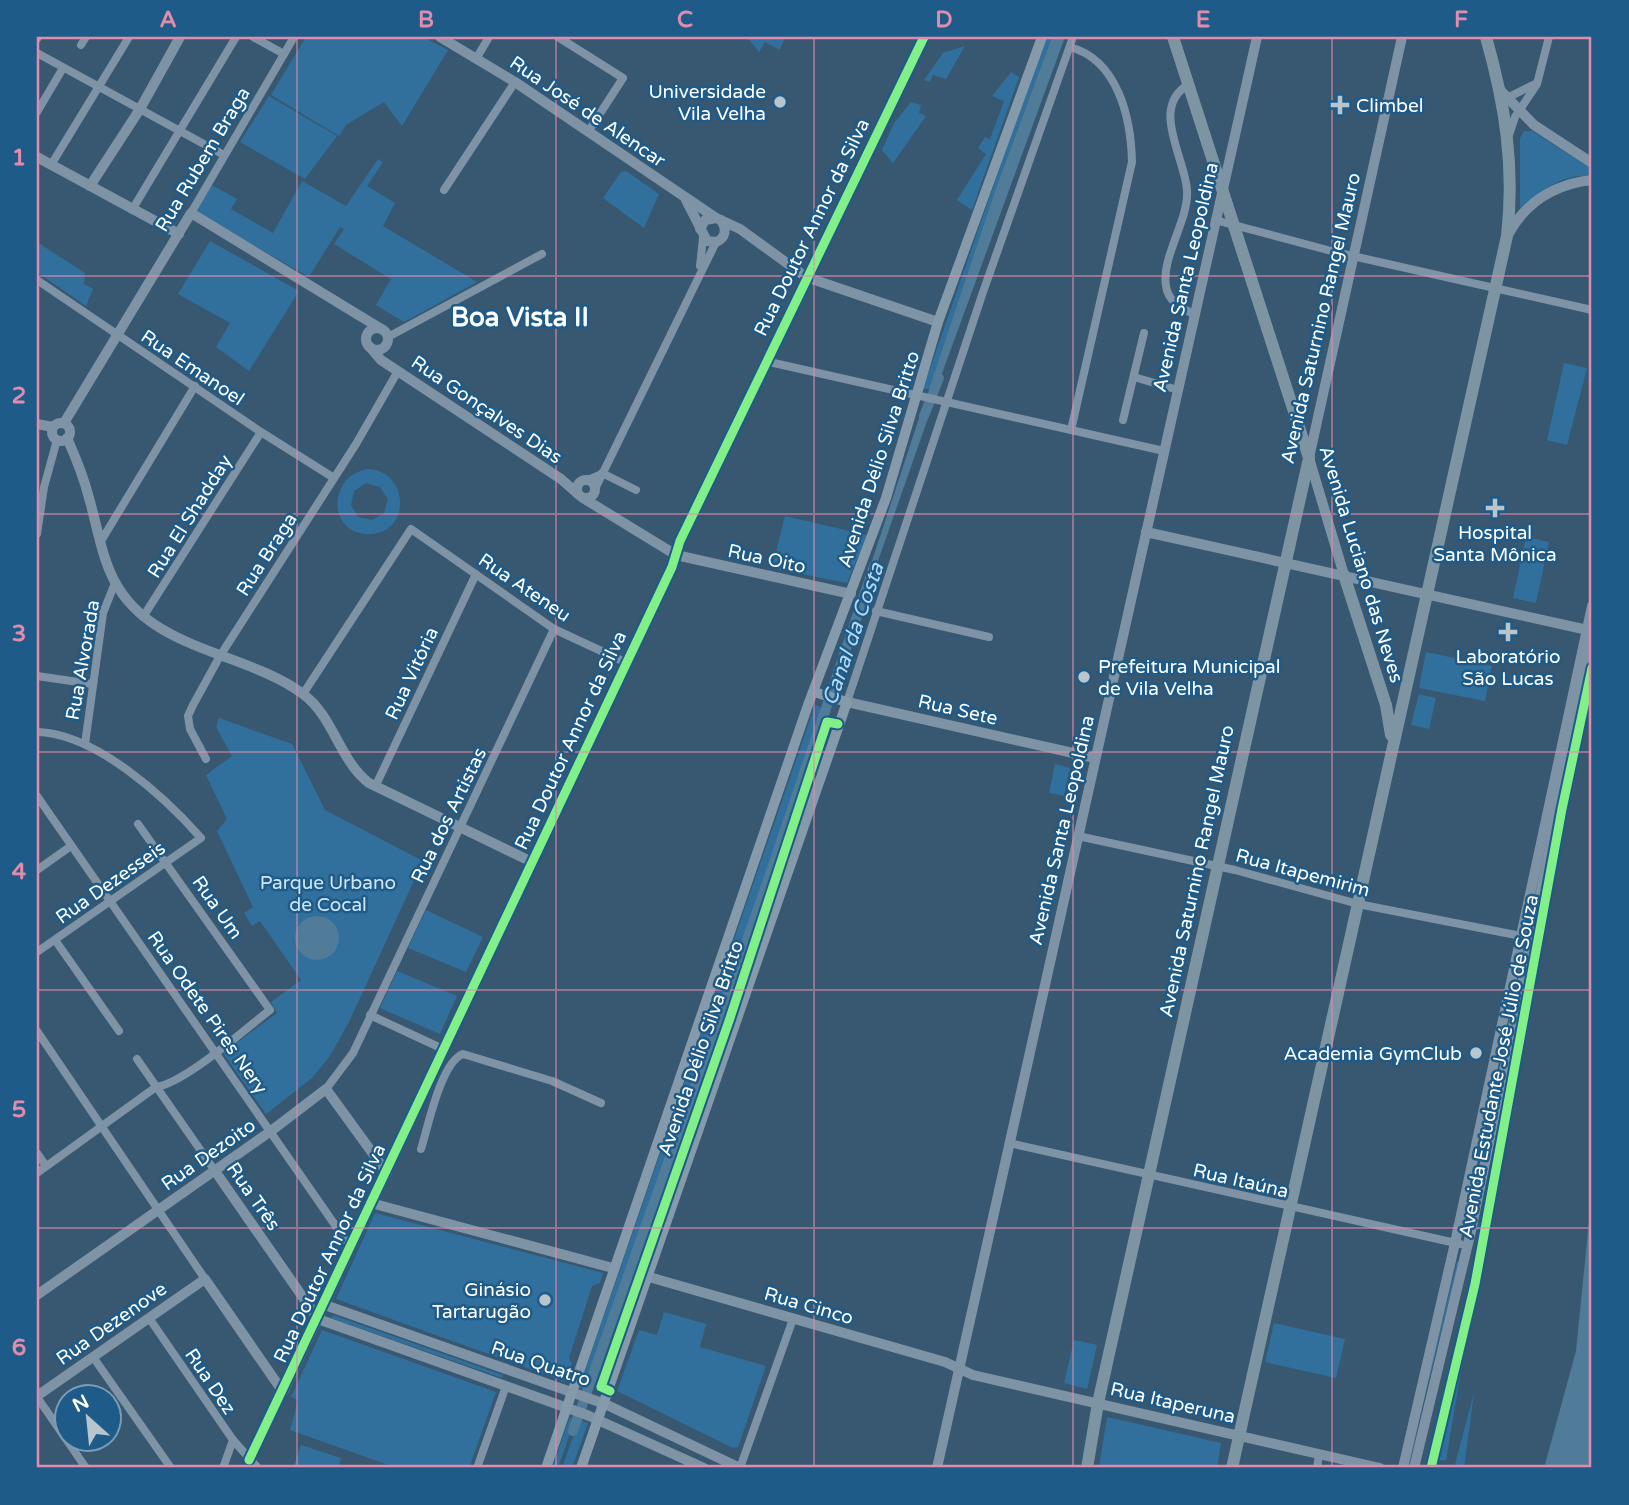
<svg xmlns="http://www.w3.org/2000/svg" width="1629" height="1505" viewBox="0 0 1629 1505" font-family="'Varela Round',sans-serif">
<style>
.green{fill:#31709d;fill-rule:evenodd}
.water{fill:#507b99}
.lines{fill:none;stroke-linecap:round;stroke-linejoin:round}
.canal{stroke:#507b99;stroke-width:10}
.minor{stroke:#7e94a6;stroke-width:8}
.tertiary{stroke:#7e94a6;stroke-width:10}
.secondary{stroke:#859aaa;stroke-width:10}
.primary{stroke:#7d94a3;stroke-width:12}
.cycleway-casing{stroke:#1f5b88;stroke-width:13}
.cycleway{stroke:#82f089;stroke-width:9}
.grid{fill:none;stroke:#e08cad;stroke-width:2;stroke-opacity:0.55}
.poi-dot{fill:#b9c5cd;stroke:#1f5b88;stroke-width:2.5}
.labels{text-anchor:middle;stroke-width:5;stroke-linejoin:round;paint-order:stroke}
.poi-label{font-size:19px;fill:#fff;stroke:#1f5b88;text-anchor:end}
.street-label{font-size:19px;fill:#fff;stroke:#1f5b88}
.park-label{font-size:19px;fill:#cee7f8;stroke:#1f5b88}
.water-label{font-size:21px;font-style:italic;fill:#b5d9f2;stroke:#1f5b88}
.district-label{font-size:26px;font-weight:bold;fill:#fff;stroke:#1f5b88}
.neatline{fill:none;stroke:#e08cad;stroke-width:2.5}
.grid-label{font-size:23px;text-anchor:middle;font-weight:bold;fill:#e08cad}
</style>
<rect width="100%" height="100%" fill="#375870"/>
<!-- green -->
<g class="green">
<path d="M306 37H423L448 50 402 126 384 102 346 125 339 136 271 95Z"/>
<path d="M747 37H785L780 50 765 42 759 52Z"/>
<path d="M1045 37H1052L996 188 929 389H923Z"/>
<path d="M965 46 946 79 933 75 930 82 924 80 943 53Z"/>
<path d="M1011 72 1019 77 972 210 957 200 986 154 978 148 985 137 990 139 1004 101 992 96Z"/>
<path d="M269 96 337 136 305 179 240 142Z"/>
<path d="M911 102 921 105 919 113 926 116 893 163 882 150 894 123Z"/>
<path d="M1524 131H1532L1592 169V176C1561 174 1543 190 1520 208V138Z"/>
<path d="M378 159 383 162 367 186 395 203 383 226 477 282 404 322 376 305 391 279 334 244 344 229 340 227 309 277 196 212 212 185 237 199 231 209 273 233 302 181 346 206Z"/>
<path d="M626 171 659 194 644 228 603 198 621 172Z"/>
<path d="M210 241 299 291 249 371 216 347 230 323 178 294Z"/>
<path d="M37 242 85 273 84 284 93 289 86 306 37 272Z"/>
<path d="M1564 363 1587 368 1567 445 1547 440Z"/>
<path d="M369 469C412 473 410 537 366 534 325 531 330 473 369 469ZM366 483 380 487 388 499 384 513 372 520 358 517 351 505 354 491Z"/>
<path d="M785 516 867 535 847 583 772 568Z"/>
<path d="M1526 537 1549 542 1536 603 1513 598Z"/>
<path d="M1426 652 1492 666 1485 701 1419 688Z"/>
<path d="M1419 694 1436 698 1429 729 1411 725Z"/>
<path d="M815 705 831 711 589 1391 579 1388Z"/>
<path d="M219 718 292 744 325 810 423 861 349 1022 330 1056 312 1078 266 1114 223 1053 277 1013 271 1002 301 980 260 921 252 926 244 913 253 907 217 831 227 819 206 775 232 756 216 727Z"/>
<path d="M1055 764 1070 768 1064 796 1049 793Z"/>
<path d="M426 910 483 937 466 972 408 948Z"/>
<path d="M1534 955 1483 1231 1476 1230 1481 1221 1512 1072 1509 1067Z"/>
<path d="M397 971 457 996 440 1034 380 1008Z"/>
<path d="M375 1213 603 1273 600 1283 592 1286 569 1358 572 1364 566 1382 336 1299Z"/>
<path d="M1457 1261 1459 1262 1410 1455Z"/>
<path d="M1474 1294 1446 1460 1434 1461Z"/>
<path d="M664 1312 706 1324 700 1347 766 1366 738 1447 733 1448 617 1391 639 1330 657 1335Z"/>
<path d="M333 1315 503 1375 502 1378 331 1318Z"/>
<path d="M1274 1323 1345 1339 1336 1378 1265 1362Z"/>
<path d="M322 1330 496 1392 469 1468H397L290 1430 298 1400 291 1397Z"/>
<path d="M1074 1340 1097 1345 1087 1389 1064 1383Z"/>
<path d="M1474 1393 1464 1468H1454Z"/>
<path d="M570 1417 575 1419 558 1468H552Z"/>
<path d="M1107 1417 1221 1443 1217 1468H1099Z"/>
<path d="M579 1420 588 1423 572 1468H562Z"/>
<path d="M301 1445 341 1458 338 1468 293 1467Z"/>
</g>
<!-- water -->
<g class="water">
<path d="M1052 37H1065L936 390 929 389 996 188Z"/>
<path d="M924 403 933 404 872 578 867 576Z"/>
<circle cx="317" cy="938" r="22"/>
<path d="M1592 1191V1468H1544L1576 1351Z"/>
</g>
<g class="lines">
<!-- canal -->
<g class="canal">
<path d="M924 416 939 378"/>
<path d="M573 1431 765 889 874 566"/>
</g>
<!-- minor -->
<g class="minor">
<path d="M253 37 284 54"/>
<path d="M558 37 623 78 588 132"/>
<path d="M37 39 38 37"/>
<path d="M81 45 86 37"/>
<path d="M1070 47C1118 60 1131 118 1132 162L1071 430"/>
<path d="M37 53 224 155"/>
<path d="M476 59 489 37"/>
<path d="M1188 85C1150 107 1185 158 1187 190 1189 220 1161 257 1166 286 1168 302 1182 308 1195 315"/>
<path d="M1507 98 1535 84"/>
<path d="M37 112 63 68"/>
<path d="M1509 135 1515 117 1537 84 1549 37"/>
<path d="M51 165 129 37"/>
<path d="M444 190 515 82"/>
<path d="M132 210 236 37"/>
<path d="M191 213 294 37"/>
<path d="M1215 220 1335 252 1592 310"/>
<path d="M700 266 703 238"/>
<path d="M37 280 261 432 334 478"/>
<path d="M388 337 542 254"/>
<path d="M765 361 1164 451"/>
<path d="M1134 377 1178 390"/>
<path d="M1123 420 1144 333"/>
<path d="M602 473 636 490"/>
<path d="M588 480 602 474"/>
<path d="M595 489 716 242"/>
<path d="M37 534 44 487 57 440"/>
<path d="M101 541 195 386"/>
<path d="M876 611 989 637"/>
<path d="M143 617 261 432"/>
<path d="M37 676 92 684"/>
<path d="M303 694 411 529 554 629 627 663"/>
<path d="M847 702 982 295 1073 37"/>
<path d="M37 732C95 733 165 797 201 838L37 952"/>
<path d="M85 744 103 613 115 583"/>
<path d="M206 759 190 729 188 716 193 705 220 656 356 444 398 371"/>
<path d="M375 787 476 574"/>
<path d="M37 796 351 1248"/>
<path d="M1078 836 1235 870 1358 904 1521 936"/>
<path d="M37 870 71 846"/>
<path d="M55 940 119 1031"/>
<path d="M370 1015 443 1049"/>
<path d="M37 1031 205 1279"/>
<path d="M137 1059 215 1171"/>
<path d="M326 1089 353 1053 554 629"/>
<path d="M1009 1143 1460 1244"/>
<path d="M421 1149C428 1127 441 1062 463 1054L552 1081 601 1103"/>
<path d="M37 1153 46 1166"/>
<path d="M37 1173 156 1087C185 1083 245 1029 270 1010L138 824"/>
<path d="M149 1318 233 1440 258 1468"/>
<path d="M93 1357 171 1468"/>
<path d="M37 1397 86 1468"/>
<path d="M249 1460 283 1392"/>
<path d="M223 1468 233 1440"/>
<path d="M477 1468 506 1386"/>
<path d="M740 1468 793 1319"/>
<path d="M1317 1468 1319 1454"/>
</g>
<!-- tertiary -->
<g class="tertiary">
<path d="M440 37 515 82 716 218"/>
<path d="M1500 90 1534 125 1592 163"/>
<path d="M37 157 179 234"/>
<path d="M90 186 140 109 180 37"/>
<path d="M686 200 707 241 716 242C726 238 727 229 721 220"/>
<path d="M700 229 705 220 716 218 740 229 806 277 938 322"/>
<path d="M1509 233C1527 201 1556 184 1592 180"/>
<circle cx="377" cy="339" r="11"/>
<path d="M370 347 381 360 561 479 578 494"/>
<path d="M64 423 191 213 383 330"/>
<circle cx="61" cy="432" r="9"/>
<path d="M37 424 53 427"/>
<path d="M67 438C76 458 84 478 89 498 97 525 101 555 114 580 150 651 245 651 303 694 334 717 339 760 369 783L532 862"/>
<circle cx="586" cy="489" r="9"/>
<path d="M583 498 676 555 851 594"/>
<path d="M1146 532 1592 631"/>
<path d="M1344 575 1309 458 1402 37"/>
<path d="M847 702 1095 758"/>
<path d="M215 1171 318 1319"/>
<path d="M371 1203 613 1268"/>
<path d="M649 1277 945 1362 973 1375 1380 1468"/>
<path d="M37 1295 271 1131 326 1089 387 1173"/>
<path d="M325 1305 605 1404 740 1468"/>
<path d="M318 1319 587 1415 704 1468"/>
<path d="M37 1396 205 1279 283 1392 672 567 680 541 924 37"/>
<path d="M937 1468 1257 37"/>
<path d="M1403 1468 1455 1243 1592 606"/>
<path d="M1414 1468 1471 1231 1592 643"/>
</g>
<!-- secondary -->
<g class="secondary">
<path d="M546 1468 808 705 886 498 938 322 1042 37"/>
<path d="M581 1468 847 702 814 692"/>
</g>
<!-- primary -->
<g class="primary">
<path d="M1344 575 1386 705 1391 735"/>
<path d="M1087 1468 1098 1403 1309 458 1173 37"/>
<path d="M1232 1468 1507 236C1515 166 1505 104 1486 37"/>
</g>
<!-- cycleway casing -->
<g class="cycleway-casing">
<g id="cycleway">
<path d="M610 1391 601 1387 729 1021 827 722 838 724"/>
<path d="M249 1460 672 567 680 541 924 37"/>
<path d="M1431 1468 1475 1284 1562 809 1592 668"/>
</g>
</g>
<!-- cycleway -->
<use href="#cycleway" class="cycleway"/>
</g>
<!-- grid -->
<path class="grid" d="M297 37V1468M556 37V1468M814 37V1468M1073 37V1468M1332 37V1468M37 276H1592M37 514H1592M37 752H1592M37 990H1592M37 1228H1592"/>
<!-- markers -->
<g class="poi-dot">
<circle cx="780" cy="102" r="7"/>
<path d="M1336.5 94.5h7v7h7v7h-7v7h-7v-7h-7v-7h7z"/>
<path d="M1491.5 497.5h7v7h7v7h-7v7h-7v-7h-7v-7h7z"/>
<path d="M1504.5 621.5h7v7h7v7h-7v7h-7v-7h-7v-7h7z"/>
<circle cx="1084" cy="677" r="7"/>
<circle cx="1476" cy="1053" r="7"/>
<circle cx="545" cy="1300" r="7"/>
</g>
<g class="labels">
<!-- poi labels -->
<g class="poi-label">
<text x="766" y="98">Universidade<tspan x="766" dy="22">Vila Velha</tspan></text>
<text x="1356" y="112" text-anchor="start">Climbel</text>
<text x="1495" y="539" text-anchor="middle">Hospital<tspan x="1495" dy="22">Santa Mônica</tspan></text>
<text x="1508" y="663" text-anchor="middle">Laboratório<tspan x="1508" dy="22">São Lucas</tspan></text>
<text x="1098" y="673" text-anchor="start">Prefeitura Municipal<tspan x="1098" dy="22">de Vila Velha</tspan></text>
<text x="1462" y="1060">Academia GymClub</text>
<text x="531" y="1296">Ginásio<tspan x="531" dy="22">Tartarugão</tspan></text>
</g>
<!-- street labels -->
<g class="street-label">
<text transform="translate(588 111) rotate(34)" y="7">Rua José de Alencar</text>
<text transform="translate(202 159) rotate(-59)" y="7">Rua Rubem Braga</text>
<text transform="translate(811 227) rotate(-64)" y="7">Rua Doutor Annor da Silva</text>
<text transform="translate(1185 277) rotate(-77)" y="7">Avenida Santa Leopoldina</text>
<text transform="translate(1320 318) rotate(-77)" y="7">Avenida Saturnino Rangel Mauro</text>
<text transform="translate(193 367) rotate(34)" y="7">Rua Emanoel</text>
<text transform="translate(487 409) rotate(34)" y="7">Rua Gonçalves Dias</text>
<text transform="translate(878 459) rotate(-72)" y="7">Avenida Délio Silva Britto</text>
<text transform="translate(189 516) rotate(-58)" y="7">Rua El Shadday</text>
<text transform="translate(266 554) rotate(-57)" y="7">Rua Braga</text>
<text transform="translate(767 558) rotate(12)" y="7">Rua Oito</text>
<text transform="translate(1362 564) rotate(73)" y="7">Avenida Luciano das Neves</text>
<text transform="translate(525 587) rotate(34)" y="7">Rua Ateneu</text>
<text transform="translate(82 660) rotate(-80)" y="7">Rua Alvorada</text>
<text transform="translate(411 673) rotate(-65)" y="7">Rua Vitória</text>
<text transform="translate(958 709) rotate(13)" y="7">Rua Sete</text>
<text transform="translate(570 740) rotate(-65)" y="7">Rua Doutor Annor da Silva</text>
<text transform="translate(448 815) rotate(-64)" y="7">Rua dos Artistas</text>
<text transform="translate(1061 830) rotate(-77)" y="7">Avenida Santa Leopoldina</text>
<text transform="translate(1196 871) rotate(-78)" y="7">Avenida Saturnino Rangel Mauro</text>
<text transform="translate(1303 872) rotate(15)" y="7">Rua Itapemirim</text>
<text transform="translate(110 882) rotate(-35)" y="7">Rua Dezesseis</text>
<text transform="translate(218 907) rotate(55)" y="7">Rua Um</text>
<text transform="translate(208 1012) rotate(55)" y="7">Rua Odete Pires Nery</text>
<text transform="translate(700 1048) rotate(-71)" y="7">Avenida Délio Silva Britto</text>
<text transform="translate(1498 1066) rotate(-79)" y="7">Avenida Estudante José Júlio de Souza</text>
<text transform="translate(208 1154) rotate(-35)" y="7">Rua Dezoito</text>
<text transform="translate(1241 1180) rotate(13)" y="7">Rua Itaúna</text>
<text transform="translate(254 1196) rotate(55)" y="7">Rua Três</text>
<text transform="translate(329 1253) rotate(-65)" y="7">Rua Doutor Annor da Silva</text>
<text transform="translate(809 1305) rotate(16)" y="7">Rua Cinco</text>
<text transform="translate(111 1323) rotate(-35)" y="7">Rua Dezenove</text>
<text transform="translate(541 1363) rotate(19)" y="7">Rua Quatro</text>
<text transform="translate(211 1381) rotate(56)" y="7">Rua Dez</text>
<text transform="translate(1173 1402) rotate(13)" y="7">Rua Itaperuna</text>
</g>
<!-- park labels -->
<g class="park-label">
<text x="328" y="889">Parque Urbano<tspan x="328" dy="22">de Cocal</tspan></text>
</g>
<!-- water labels -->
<g class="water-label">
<text transform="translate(853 634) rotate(-71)" y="7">Canal da Costa</text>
</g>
<!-- district labels -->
<g class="district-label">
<text x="520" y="326">Boa Vista II</text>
</g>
</g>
<!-- border -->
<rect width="1629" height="1505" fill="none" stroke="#1f5b88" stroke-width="77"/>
<!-- north arrow -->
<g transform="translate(88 1418) rotate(333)"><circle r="33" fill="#1f5b88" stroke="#799db8" stroke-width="2"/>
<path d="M0-5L12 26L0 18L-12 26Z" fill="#b9c5cd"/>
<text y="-10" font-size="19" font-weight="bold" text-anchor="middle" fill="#ffffff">N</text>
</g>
<rect x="38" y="38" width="1552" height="1428" class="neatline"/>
<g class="grid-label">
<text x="168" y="27">A</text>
<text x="426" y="27">B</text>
<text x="685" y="27">C</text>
<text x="944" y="27">D</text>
<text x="1203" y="27">E</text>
<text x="1461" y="27">F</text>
<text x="19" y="165">1</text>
<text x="19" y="403">2</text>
<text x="19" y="641">3</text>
<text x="19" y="879">4</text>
<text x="19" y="1117">5</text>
<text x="19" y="1355">6</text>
</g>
</svg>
